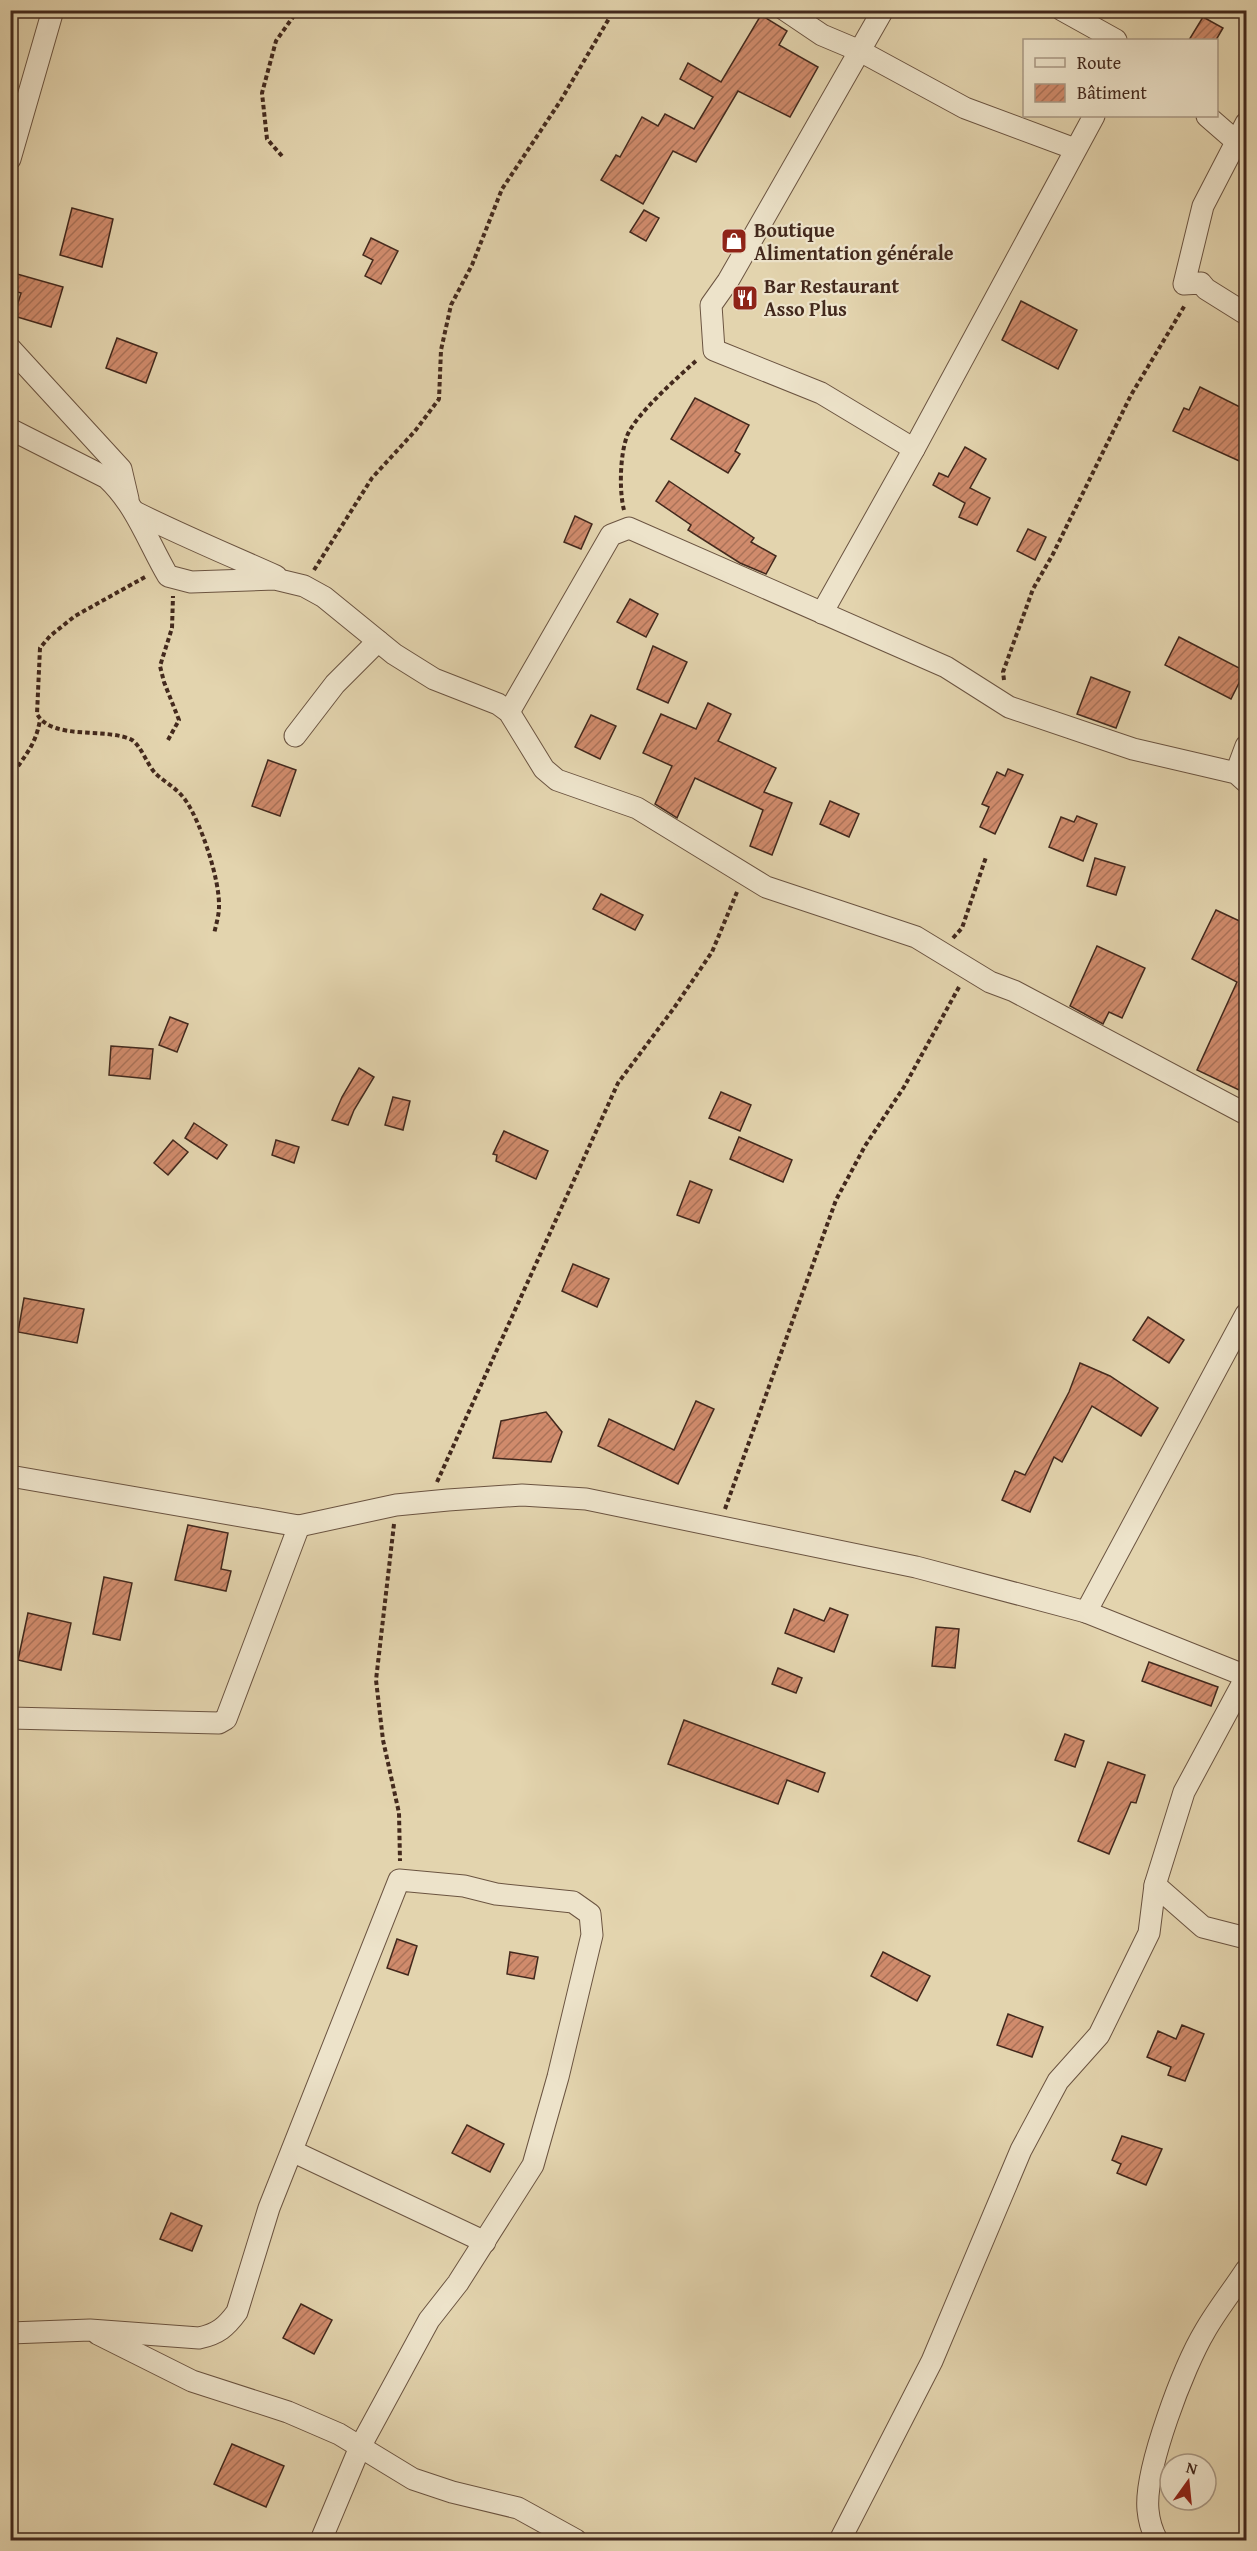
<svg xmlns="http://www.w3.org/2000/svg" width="1257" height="2551" viewBox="0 0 1257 2551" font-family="'Gentium Book Plus',serif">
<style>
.building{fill:url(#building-hatch);stroke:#43291d;stroke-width:1.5}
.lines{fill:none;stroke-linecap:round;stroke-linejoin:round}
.street-casing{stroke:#6b5441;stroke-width:23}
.path{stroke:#43291d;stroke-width:4;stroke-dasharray:4.5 3;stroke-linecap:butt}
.street{stroke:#ede3ca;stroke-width:21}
.labels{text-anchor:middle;stroke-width:4.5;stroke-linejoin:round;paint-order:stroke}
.poi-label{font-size:20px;font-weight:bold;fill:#43291d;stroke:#ede3ca;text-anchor:start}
</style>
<defs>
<pattern id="building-hatch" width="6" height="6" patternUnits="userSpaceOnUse" patternTransform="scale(1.5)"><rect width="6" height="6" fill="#d08b6c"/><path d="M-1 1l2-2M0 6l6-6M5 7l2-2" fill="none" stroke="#aa7258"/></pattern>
</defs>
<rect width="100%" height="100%" fill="#e3d4ae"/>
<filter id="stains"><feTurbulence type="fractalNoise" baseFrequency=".00333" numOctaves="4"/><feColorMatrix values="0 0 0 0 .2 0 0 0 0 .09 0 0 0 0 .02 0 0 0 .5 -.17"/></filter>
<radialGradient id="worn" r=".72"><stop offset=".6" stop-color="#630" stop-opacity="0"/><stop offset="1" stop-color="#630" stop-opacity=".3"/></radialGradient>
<!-- building -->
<g class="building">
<path d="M761 15 787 31 779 45 818 67 790 117 738 91 696 162 673 151 643 204 601 180 616 155 620 157 642 117 658 126 665 114 694 129 713 97 680 79 688 63 721 82Z"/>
<path d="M1203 17 1223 28 1216 40H1189Z"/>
<path d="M72 208 113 219 102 267 60 255Z"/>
<path d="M644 210 659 218 646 241 630 232Z"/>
<path d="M371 238 398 251 381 284 365 276 373 260 363 255Z"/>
<path d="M10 272 63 287 51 327 14 316 21 293 10 290Z"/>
<path d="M1021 301 1077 330 1058 369 1002 340Z"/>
<path d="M117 338 157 353 146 383 106 368Z"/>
<path d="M1200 387 1246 410V464L1173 431 1184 408 1189 410Z"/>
<path d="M695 398 749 425 735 451 740 454 728 473 671 439Z"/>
<path d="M965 447 986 459 970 488 990 498 977 525 959 517 965 503 933 485 939 473 948 477Z"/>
<path d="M669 481 754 538 751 542 776 556 766 574 740 563 688 530 691 525 656 501Z"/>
<path d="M575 516 592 524 581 549 564 542Z"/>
<path d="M1028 529 1046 537 1035 560 1017 551Z"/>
<path d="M630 599 658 614 646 637 617 622Z"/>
<path d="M1179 637 1245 671 1231 699 1165 665Z"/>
<path d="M653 646 687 662 668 703 637 689Z"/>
<path d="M1091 677 1130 692 1116 728 1077 714Z"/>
<path d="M708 703 731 714 718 741 776 768 764 792 792 803 772 855 750 846 763 810 695 778 677 818 655 804 672 766 643 753 661 714 696 729Z"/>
<path d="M591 715 616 726 600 759 575 747Z"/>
<path d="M268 760 296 770 280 816 252 806Z"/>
<path d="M1008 769 1023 775 995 834 980 827 989 807 982 804 997 772 1005 776Z"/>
<path d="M830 801 859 814 849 837 820 824Z"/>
<path d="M1077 816 1097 824 1083 861 1049 847 1061 817 1074 822Z"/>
<path d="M1095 858 1125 867 1116 895 1087 886Z"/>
<path d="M601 894 643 915 635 930 593 909Z"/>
<path d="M1216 910 1246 924V947L1239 964 1244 966 1246 962V1074L1239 1090 1197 1070 1237 982 1192 959Z"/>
<path d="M1097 946 1145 968 1122 1018 1109 1012 1103 1024 1070 1006Z"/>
<path d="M170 1017 188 1024 177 1052 159 1045Z"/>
<path d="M111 1046 153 1049 150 1079 109 1075Z"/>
<path d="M359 1068 374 1077 354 1110 348 1125 332 1120 342 1097Z"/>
<path d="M721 1092 751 1105 740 1131 709 1118Z"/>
<path d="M393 1097 410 1101 403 1130 385 1125Z"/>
<path d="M194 1123 227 1145 217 1159 185 1138Z"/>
<path d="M504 1131 548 1151 536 1179 496 1161 497 1155 493 1154Z"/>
<path d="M739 1137 792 1160 783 1182 730 1159Z"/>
<path d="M173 1140 188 1152 168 1175 154 1163Z"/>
<path d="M276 1140 299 1147 294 1163 272 1155Z"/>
<path d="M690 1181 712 1190 699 1223 677 1215Z"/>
<path d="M573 1264 609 1279 597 1307 562 1291Z"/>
<path d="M24 1298 84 1309 77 1343 18 1332Z"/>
<path d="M1148 1317 1184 1340 1169 1363 1133 1340Z"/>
<path d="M1080 1363 1110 1376 1158 1408 1141 1436 1092 1406 1062 1462 1054 1457 1030 1512 1002 1500 1015 1471 1025 1475 1069 1392Z"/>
<path d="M696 1401 714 1409 678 1484 598 1446 609 1419 674 1450Z"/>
<path d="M546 1412 562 1432 551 1462 493 1458 501 1421Z"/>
<path d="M188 1525 228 1533 221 1569 231 1571 226 1591 175 1580Z"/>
<path d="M104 1577 132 1583 120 1640 93 1634Z"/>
<path d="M830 1608 848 1615 834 1652 785 1633 794 1609 824 1621Z"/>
<path d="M28 1613 71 1623 61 1670 18 1660Z"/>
<path d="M936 1627 959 1629 955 1668 932 1666Z"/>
<path d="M1149 1662 1218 1687 1211 1706 1142 1681Z"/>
<path d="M778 1668 802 1678 796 1693 772 1684Z"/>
<path d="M684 1720 825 1773 818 1792 787 1780 778 1804 668 1764Z"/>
<path d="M1065 1734 1084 1741 1075 1767 1055 1760Z"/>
<path d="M1108 1762 1145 1775 1136 1803 1131 1802 1109 1854 1078 1841Z"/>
<path d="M397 1939 417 1946 408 1975 387 1968Z"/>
<path d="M510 1952 538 1957 534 1979 507 1974Z"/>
<path d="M883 1952 930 1976 917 2001 871 1976Z"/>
<path d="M1008 2014 1043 2027 1032 2057 997 2045Z"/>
<path d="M1182 2025 1204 2034 1185 2081 1168 2075 1171 2067 1147 2057 1158 2031 1176 2039Z"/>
<path d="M467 2125 504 2144 490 2172 452 2153Z"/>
<path d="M1122 2136 1162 2149 1146 2185 1117 2173 1121 2164 1112 2160Z"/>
<path d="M171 2213 202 2226 192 2251 160 2239Z"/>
<path d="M301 2304 332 2320 314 2354 283 2338Z"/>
<path d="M232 2444 284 2466 266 2507 214 2484Z"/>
</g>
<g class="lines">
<!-- street casing -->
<g class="street-casing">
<g id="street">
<path d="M785 10 822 35 860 51 965 108 1075 149"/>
<path d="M883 10 728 281 711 305 714 350 821 393 914 449"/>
<path d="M1062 10 1116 40"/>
<path d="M1207 116 1238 143"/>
<path d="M1246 123 1203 206 1184 284 1201 283 1206 289 1246 314"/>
<path d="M10 159 53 10"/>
<path d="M10 348 121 469 128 499"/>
<path d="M10 429 107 478C136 505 148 542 168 576L191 582 275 579 304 586 324 597 394 654 434 679 498 704 509 712 544 769 557 780 637 808 766 887 916 937 990 982 1014 991 1246 1114"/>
<path d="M135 512C181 535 229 555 276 576"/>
<path d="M822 613 914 449 1094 116"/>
<path d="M509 712 611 535 629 528 946 667 1009 707 1133 749 1236 773 1246 782"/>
<path d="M295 736 335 684 378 641"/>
<path d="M1236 773 1246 746"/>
<path d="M10 1476 299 1526 396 1505 448 1500 522 1495 586 1499 916 1567 1086 1612 1246 1676"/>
<path d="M1086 1612 1246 1314"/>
<path d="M10 1718 219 1723 226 1719 299 1526"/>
<path d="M1155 1885 1203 1927 1246 1938"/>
<path d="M292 2151 485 2242"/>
<path d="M10 2333 90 2330 199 2338C218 2334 226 2327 237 2312L269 2208 399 1880 464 1886 496 1894 573 1902 590 1914 592 1935 558 2077 533 2165 458 2283 429 2320 360 2447 321 2540"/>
<path d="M98 2334 192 2381 288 2412 339 2434 413 2479 452 2492 518 2508 576 2540"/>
<path d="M840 2540 932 2361 1021 2150 1058 2081 1099 2035 1149 1933 1155 1885 1184 1792 1246 1677"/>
<path d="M1157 2540C1152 2531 1149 2521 1148 2510 1144 2470 1184 2366 1205 2331 1217 2310 1233 2290 1246 2270"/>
</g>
</g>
<!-- path -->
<g class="path">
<path d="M282 156 267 139 262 93 276 41 298 10"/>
<path d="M624 510C619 491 620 455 627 436 635 415 679 376 697 360"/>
<path d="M314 570 372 478 415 431 439 399 441 350 451 305 472 265 502 189 561 100 614 10"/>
<path d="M145 577 75 616 50 636 40 648 37 714C52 741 107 727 132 740 142 747 147 765 156 774 166 783 178 789 186 801 201 823 220 880 219 907 219 915 216 925 214 934"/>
<path d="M1004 680 1003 672 1033 589 1053 554 1131 395 1185 305"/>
<path d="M168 740 179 720 164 682 160 666 172 628 173 596"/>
<path d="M10 779C24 755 35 748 40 720"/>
<path d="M953 938 962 928 986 857"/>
<path d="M437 1482 618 1083 674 1008 712 952 737 892"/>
<path d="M725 1509 836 1200 865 1146 904 1087 959 987"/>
<path d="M394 1524 376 1680 383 1740 399 1813 400 1861"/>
</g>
<!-- street -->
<use href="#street" class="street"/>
</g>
<!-- icons -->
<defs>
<g id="shop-square" transform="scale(1.35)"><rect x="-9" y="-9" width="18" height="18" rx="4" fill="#8f2418" stroke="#ede3ca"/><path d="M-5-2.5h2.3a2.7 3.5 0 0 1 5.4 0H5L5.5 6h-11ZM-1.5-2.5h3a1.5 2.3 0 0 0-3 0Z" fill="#fff"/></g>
<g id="restaurant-square" transform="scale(1.35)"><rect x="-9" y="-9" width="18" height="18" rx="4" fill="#8f2418" stroke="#ede3ca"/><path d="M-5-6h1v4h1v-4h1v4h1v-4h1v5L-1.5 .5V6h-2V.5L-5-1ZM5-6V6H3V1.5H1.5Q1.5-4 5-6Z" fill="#fff"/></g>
</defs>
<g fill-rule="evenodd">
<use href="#shop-square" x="734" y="241"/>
<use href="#restaurant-square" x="745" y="298"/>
</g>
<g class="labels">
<!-- poi labels -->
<g class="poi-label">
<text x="754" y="237">Boutique<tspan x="754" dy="23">Alimentation générale</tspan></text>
<text x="764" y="293">Bar Restaurant<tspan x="764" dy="23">Asso Plus</tspan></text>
</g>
</g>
<!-- margin -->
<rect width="1257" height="2551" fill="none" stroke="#e3d4ae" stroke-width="36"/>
<rect x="12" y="12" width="1233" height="2527" fill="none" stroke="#43291d" stroke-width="3"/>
<rect x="18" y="18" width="1221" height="2515" fill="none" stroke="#43291d" stroke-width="1.5"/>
<!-- legend -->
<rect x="1023" y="39" width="195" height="78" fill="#ede3ca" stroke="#a99985" stroke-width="1.5"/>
<rect x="1035" y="58" width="30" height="9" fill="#ede3ca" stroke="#a99985" stroke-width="1.5"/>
<text x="1077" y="69" font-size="18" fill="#43291d">Route</text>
<rect x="1035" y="84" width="30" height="18" fill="url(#building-hatch)" stroke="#a99985" stroke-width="1.5"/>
<text x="1077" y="99" font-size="18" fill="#43291d">Bâtiment</text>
<!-- north arrow -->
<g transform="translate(1188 2482) rotate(15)"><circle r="28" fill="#ede3ca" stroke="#a99985" stroke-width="1.5"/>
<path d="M0-4.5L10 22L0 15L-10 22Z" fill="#8f2418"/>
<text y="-9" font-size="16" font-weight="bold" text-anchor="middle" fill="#43291d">N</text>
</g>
<rect width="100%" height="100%" filter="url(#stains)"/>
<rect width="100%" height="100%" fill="url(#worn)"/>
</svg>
